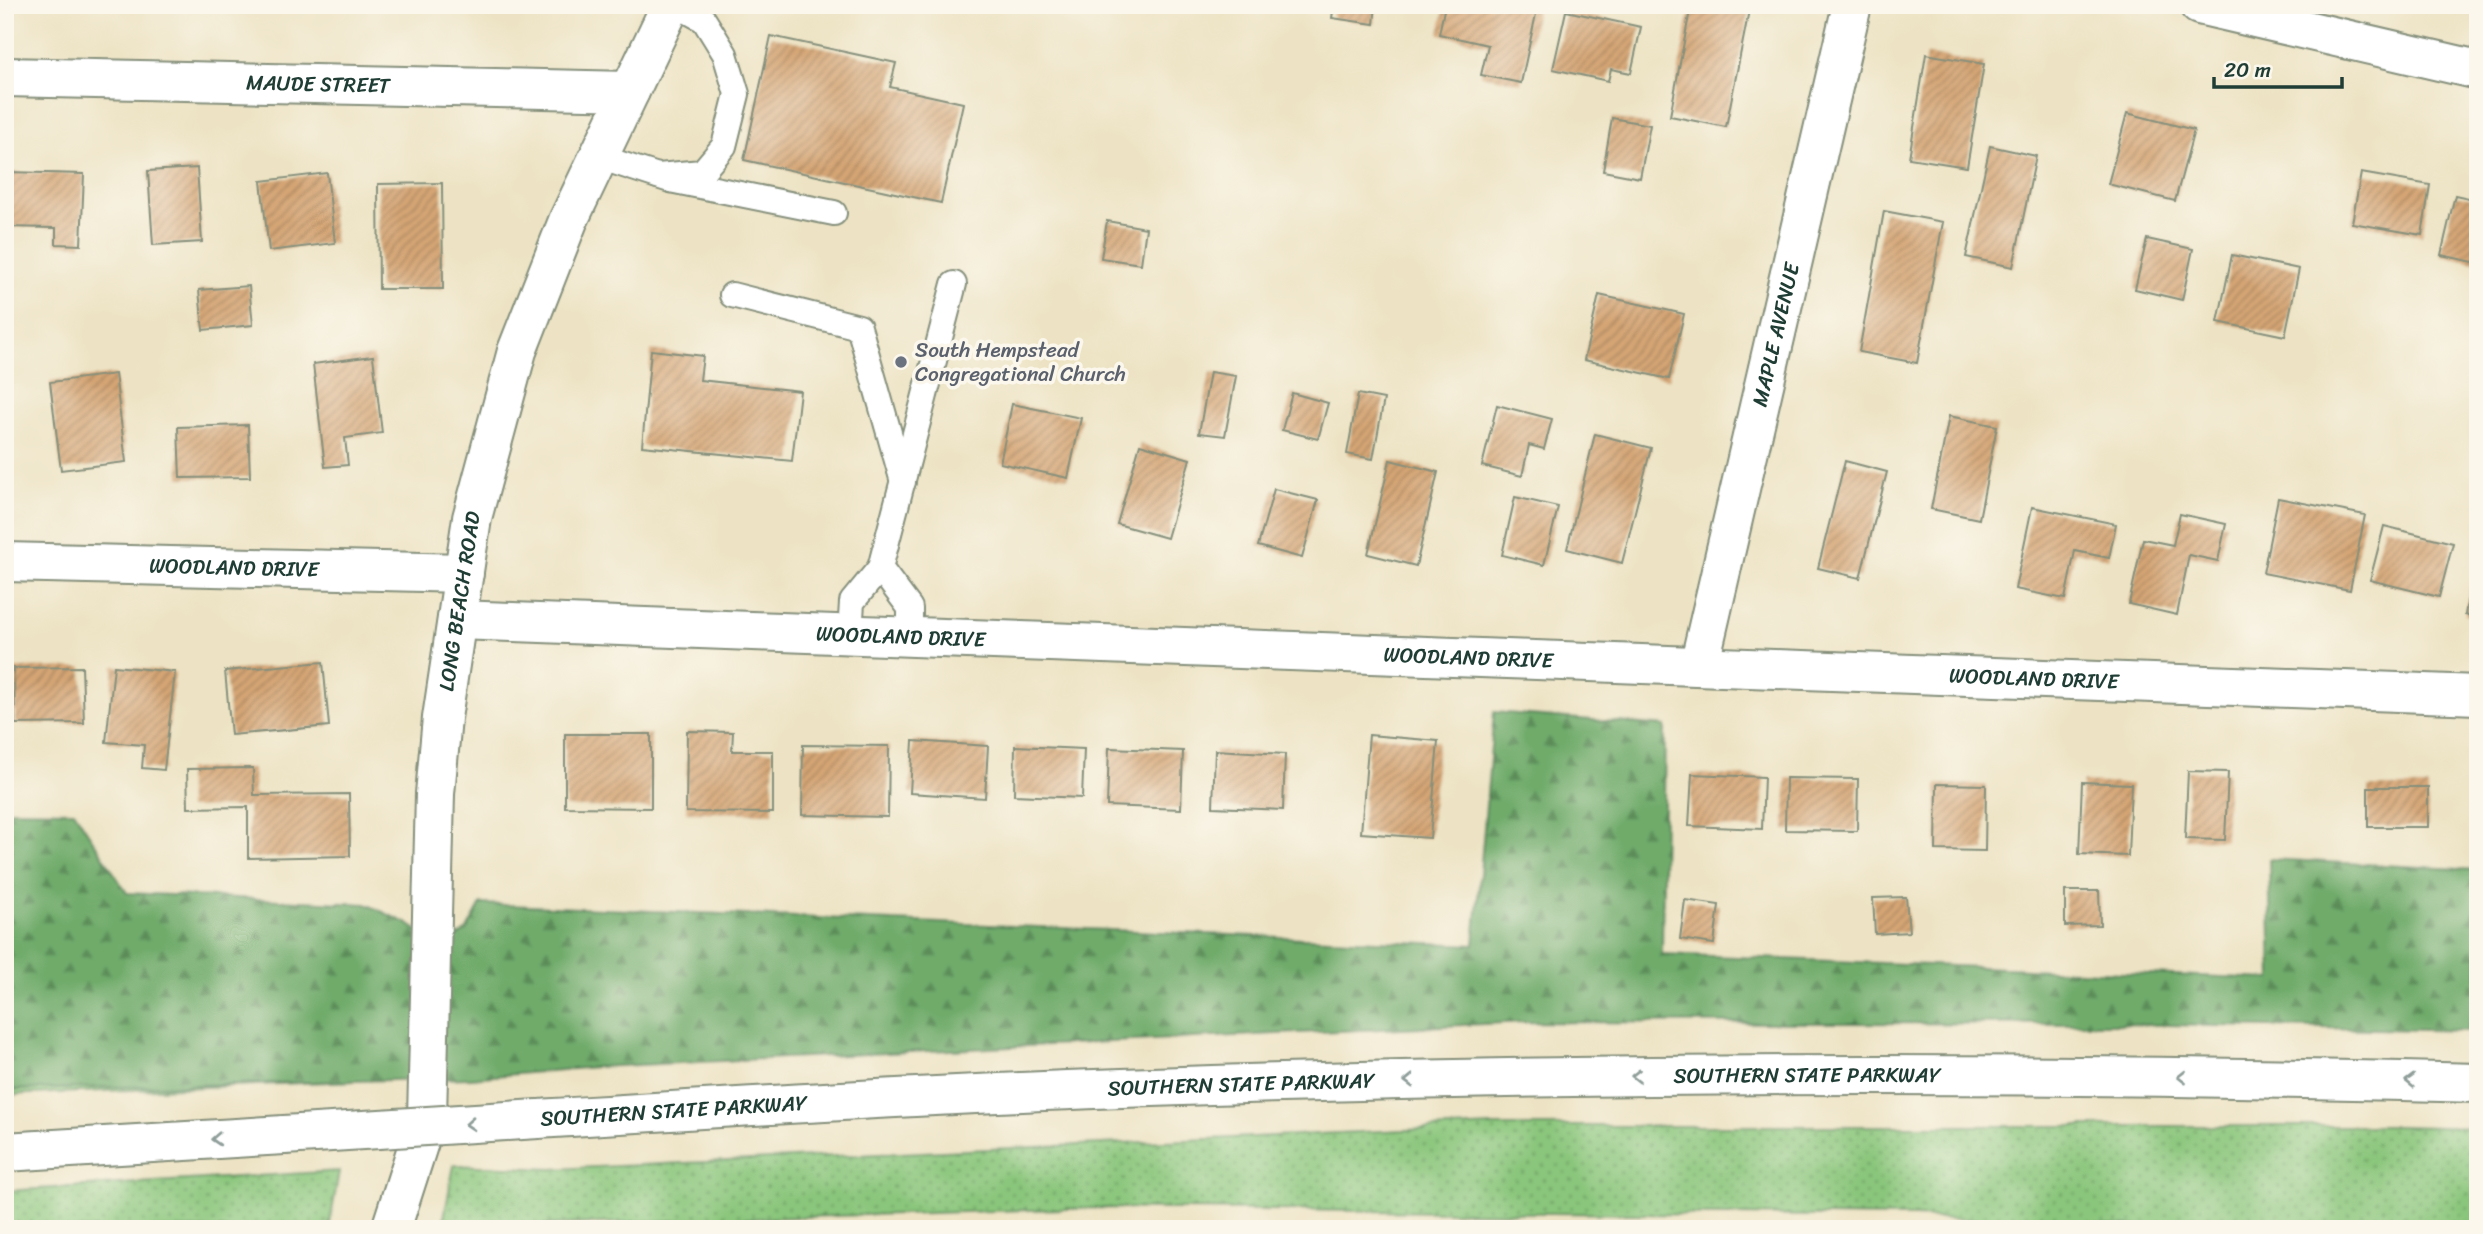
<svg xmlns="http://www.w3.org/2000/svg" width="2483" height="1234" viewBox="0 0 2483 1234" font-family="Sriracha,sans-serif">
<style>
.grass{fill:url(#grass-dots);stroke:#548258;stroke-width:2}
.forest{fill:url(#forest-firs);stroke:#477450;stroke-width:2}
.building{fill:url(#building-hatch)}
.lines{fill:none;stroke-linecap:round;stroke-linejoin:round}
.service-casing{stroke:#86907c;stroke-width:28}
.minor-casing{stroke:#86907c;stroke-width:42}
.secondary-casing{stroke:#86907c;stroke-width:42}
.motorway-casing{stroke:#86907c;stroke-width:42}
.service{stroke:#fff;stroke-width:24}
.minor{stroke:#fff;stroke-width:38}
.secondary{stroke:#fff;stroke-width:38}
.motorway{stroke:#fff;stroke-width:38}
.motorway-bridge-casing{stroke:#86907c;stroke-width:42;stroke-linecap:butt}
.motorway-bridge{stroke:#fff;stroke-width:38}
.oneway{stroke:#8f9e9a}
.worship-dot{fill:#6b7280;stroke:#fbf7ec;stroke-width:2.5}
.labels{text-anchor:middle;stroke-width:7;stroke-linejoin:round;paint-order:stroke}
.street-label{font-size:21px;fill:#1f3d34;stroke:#fbf7ec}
.worship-label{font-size:21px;fill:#5b616d;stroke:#fbf7ec;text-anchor:start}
</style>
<defs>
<pattern id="grass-dots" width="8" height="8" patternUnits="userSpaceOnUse" patternTransform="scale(1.75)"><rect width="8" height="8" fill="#8ac67b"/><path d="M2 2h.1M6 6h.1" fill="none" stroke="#70a266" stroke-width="1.8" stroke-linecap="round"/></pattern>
<pattern id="forest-firs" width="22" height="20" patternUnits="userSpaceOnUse" patternTransform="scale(1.75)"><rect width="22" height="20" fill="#6fab6b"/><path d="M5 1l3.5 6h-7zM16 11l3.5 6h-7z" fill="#5b8c59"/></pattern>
<pattern id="building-hatch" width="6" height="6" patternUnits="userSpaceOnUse" patternTransform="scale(1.75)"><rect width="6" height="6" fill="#d5a575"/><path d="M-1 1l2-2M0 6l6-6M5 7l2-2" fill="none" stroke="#ac8861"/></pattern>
</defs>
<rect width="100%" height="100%" fill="#fbf7ec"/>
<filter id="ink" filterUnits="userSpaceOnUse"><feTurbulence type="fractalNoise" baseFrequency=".0143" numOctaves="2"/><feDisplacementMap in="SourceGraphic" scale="14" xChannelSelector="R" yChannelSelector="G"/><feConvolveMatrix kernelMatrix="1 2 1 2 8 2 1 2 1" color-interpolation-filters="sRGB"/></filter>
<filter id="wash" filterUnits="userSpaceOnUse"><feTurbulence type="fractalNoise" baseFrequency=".00686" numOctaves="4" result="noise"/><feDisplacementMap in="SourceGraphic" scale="28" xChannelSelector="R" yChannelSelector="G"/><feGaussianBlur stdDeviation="1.57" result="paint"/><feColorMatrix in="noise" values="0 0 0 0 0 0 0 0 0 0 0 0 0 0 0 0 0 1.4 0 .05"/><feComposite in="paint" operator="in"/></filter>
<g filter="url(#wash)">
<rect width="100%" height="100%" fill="#ede3c4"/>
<!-- grass -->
<g class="grass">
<path d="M355 1081 5 1095V1090Z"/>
<path d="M1493 1126H2397L2478 1128V1229H2204L1914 1217 1096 1208 442 1228 454 1165 552 1169Z"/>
<path d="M339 1171 329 1229H5V1191Z"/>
</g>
<!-- forest -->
<path class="forest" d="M1494 712 1665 726 1662 954 2272 979 2269 859 2478 870V1031L2115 1024 1525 1022 596 1067 471 1078 5 1090V810L74 811 127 893 366 904 407 923 441 946 467 930 481 904 1474 945Z"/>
<g id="blocks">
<!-- building -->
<g class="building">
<path d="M1334 5H1376L1374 24 1332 18Z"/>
<path d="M1445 5H1538L1521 83 1481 75 1488 45 1439 34Z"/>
<path d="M1691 5H1750L1726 127 1670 116Z"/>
<path d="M1566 11 1641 27 1631 73 1611 69 1608 81 1553 69Z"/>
<path d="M771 36 896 63 890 87 963 103 941 203 744 160Z"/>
<path d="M1926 54 1984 64 1967 167 1909 158Z"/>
<path d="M2127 113 2194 130 2175 201 2108 184Z"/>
<path d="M1612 118 1650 125 1640 178 1603 171Z"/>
<path d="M1990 146 2036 156 2013 267 1966 257Z"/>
<path d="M197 168 202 242 153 245 148 171Z"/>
<path d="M6 172 84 174 81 245 56 244V228L5 227Z"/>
<path d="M327 173 335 243 269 251 261 181Z"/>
<path d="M2361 173 2430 185 2422 235 2352 223Z"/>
<path d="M442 183 443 289H379L378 184Z"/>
<path d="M2455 195 2478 200V263L2441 255Z"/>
<path d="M1884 211 1943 222 1917 363 1859 352Z"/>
<path d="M1107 221 1146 228 1141 264 1101 258Z"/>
<path d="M2147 239 2193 249 2182 300 2135 289Z"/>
<path d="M2232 255 2299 269 2285 336 2218 322Z"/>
<path d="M249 286 253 325 203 330 199 290Z"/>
<path d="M1599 295 1684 314 1669 379 1584 360Z"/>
<path d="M651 350 703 356 700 380 800 391 792 461 642 446Z"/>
<path d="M373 356 382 433 345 438 348 465 325 467 313 364Z"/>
<path d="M1210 372 1236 376 1225 436 1199 433Z"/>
<path d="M115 374 126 462 61 470 50 382Z"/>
<path d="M1292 393 1328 403 1318 439 1282 430Z"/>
<path d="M1358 394 1384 399 1373 459 1347 454Z"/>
<path d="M1012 404 1081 418 1068 478 1000 463Z"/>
<path d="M1497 405 1552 419 1544 449 1529 445 1522 476 1482 466Z"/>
<path d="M1949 416 1997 426 1979 519 1931 509Z"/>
<path d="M248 425 250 477 180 478 178 427Z"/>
<path d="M1595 434 1651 448 1622 563 1567 549Z"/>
<path d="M1140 444 1190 459 1167 538 1117 524Z"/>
<path d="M1390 460 1438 472 1416 566 1368 554Z"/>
<path d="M1845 461 1887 472 1860 578 1818 568Z"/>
<path d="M1274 489 1318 500 1302 558 1258 546Z"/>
<path d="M1515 497 1558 507 1544 565 1502 555Z"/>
<path d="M2278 498 2365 515 2350 590 2263 573Z"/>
<path d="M2032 507 2116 524 2109 558 2075 551 2065 599 2015 589Z"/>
<path d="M2180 514 2226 524 2218 561 2189 555 2177 615 2129 604 2143 539 2173 545Z"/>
<path d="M2384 526 2453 543 2439 597 2370 580Z"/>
<path d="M2476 553H2478V618L2465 615Z"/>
<path d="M323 662 329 726 231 735 225 671Z"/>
<path d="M114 666 175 672 164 770 142 768 144 745 106 742Z"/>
<path d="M82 667 84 723 15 724 14 668Z"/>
<path d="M687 731 733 732 732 751H773V813L686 812Z"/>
<path d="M565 734H651V808L565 807Z"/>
<path d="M1369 735 1438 741 1430 838 1361 833Z"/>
<path d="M913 741 988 746 985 798 910 793Z"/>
<path d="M803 745 889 746 888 817 802 815Z"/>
<path d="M1015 746 1084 749 1082 798 1014 795Z"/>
<path d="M1109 748 1183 751 1181 809 1107 806Z"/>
<path d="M1215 750 1285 754 1283 810 1213 807Z"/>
<path d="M253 768 254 795 349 794 350 856 248 858V807L188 808 187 769Z"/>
<path d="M2188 771 2228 772 2225 840 2185 839Z"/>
<path d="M1692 774 1764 777 1762 829 1689 826Z"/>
<path d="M1786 778 1858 779 1857 831 1785 830Z"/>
<path d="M2082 782 2131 784 2128 856 2079 854Z"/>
<path d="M1937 784 1986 785 1985 851 1936 850Z"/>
<rect x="2368" y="787" width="60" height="40"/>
<path d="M2065 891H2099L2100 925 2065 926Z"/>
<path d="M1906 897 1909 932 1875 934 1873 898Z"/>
<path d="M1685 900 1719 905 1714 944 1680 939Z"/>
</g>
</g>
</g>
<g filter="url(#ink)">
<use href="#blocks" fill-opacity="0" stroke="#86907c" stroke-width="2"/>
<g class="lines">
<!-- service casing -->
<g class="service-casing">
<g id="service">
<path d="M599 157 670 180 834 213"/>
<path d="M658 176 702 172 724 146 737 94 725 54 704 20 677 5"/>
<path d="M732 295 859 327 903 482"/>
<path d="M880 568 954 284"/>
<path d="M850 635 852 602 880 568 910 608V636"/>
</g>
</g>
<!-- minor casing -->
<g class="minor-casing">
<g id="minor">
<path d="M2199 5 2478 70"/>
<path id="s1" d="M5 77 630 91"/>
<path id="s2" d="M5 562 464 573"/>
<path id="s3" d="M457 620 2478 695"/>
<path id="s4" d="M1699 666 1852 5"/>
</g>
</g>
<!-- secondary casing -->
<g class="secondary-casing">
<g id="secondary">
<path id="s5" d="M391 1229 427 1117 435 794 442 718 472 518 517 351 568 221 671 5"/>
</g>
</g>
<!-- motorway casing -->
<g class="motorway-casing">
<g id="motorway">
<path id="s6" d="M538 1119C733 1107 927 1095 1122 1088 1574 1072 2026 1071 2478 1083"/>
<path d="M5 1152 284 1135"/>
</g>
</g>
<!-- service -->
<use href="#service" class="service"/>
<!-- minor -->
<use href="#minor" class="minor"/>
<!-- secondary -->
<use href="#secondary" class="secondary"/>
<!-- motorway -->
<use href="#motorway" class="motorway"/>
<!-- motorway-bridge casing -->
<g class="motorway-bridge-casing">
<path id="motorway-bridge" d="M284 1135 538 1119"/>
</g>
<!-- motorway-bridge -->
<use href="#motorway-bridge" class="motorway-bridge"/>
</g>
<!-- one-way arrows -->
<defs><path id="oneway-chevron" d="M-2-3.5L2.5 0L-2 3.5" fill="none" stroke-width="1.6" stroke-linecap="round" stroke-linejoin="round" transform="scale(1.75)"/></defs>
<g class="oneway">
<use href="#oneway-chevron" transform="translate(1636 1076) rotate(180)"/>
<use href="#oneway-chevron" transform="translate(2182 1077) rotate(-180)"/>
<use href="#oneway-chevron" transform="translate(1409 1081) rotate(179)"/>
<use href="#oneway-chevron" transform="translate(2410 1081) rotate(-178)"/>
<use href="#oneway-chevron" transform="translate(470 1124) rotate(176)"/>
<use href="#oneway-chevron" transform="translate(216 1139) rotate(177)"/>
</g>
</g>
<!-- markers -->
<circle class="worship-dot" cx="901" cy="362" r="7"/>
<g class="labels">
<!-- street labels -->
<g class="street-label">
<text dy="7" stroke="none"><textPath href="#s1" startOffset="313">MAUDE STREET</textPath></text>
<text dy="7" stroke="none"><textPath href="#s4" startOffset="340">MAPLE AVENUE</textPath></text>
<text dy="7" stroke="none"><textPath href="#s2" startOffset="229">WOODLAND DRIVE</textPath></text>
<text dy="7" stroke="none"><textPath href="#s5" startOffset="635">LONG BEACH ROAD</textPath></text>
<text dy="7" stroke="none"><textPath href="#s3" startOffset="444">WOODLAND DRIVE</textPath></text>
<text dy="7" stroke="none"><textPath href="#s3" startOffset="1012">WOODLAND DRIVE</textPath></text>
<text dy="7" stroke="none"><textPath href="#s3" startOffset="1578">WOODLAND DRIVE</textPath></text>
<text dy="7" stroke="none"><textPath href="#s6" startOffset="1270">SOUTHERN STATE PARKWAY</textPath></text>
<text dy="7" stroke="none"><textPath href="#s6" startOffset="704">SOUTHERN STATE PARKWAY</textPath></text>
<text dy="7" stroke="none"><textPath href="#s6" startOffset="136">SOUTHERN STATE PARKWAY</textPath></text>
</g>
<!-- worship labels -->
<g class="worship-label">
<text x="915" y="357">South Hempstead<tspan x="915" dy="24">Congregational Church</tspan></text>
</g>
</g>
<!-- margin -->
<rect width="2483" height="1234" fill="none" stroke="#fbf7ec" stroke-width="28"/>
<!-- scale -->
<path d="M2214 77v10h128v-10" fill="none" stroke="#1f3d34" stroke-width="3.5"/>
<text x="2224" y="77" font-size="21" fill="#1f3d34" stroke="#fbf7ec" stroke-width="5" paint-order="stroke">20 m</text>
</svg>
